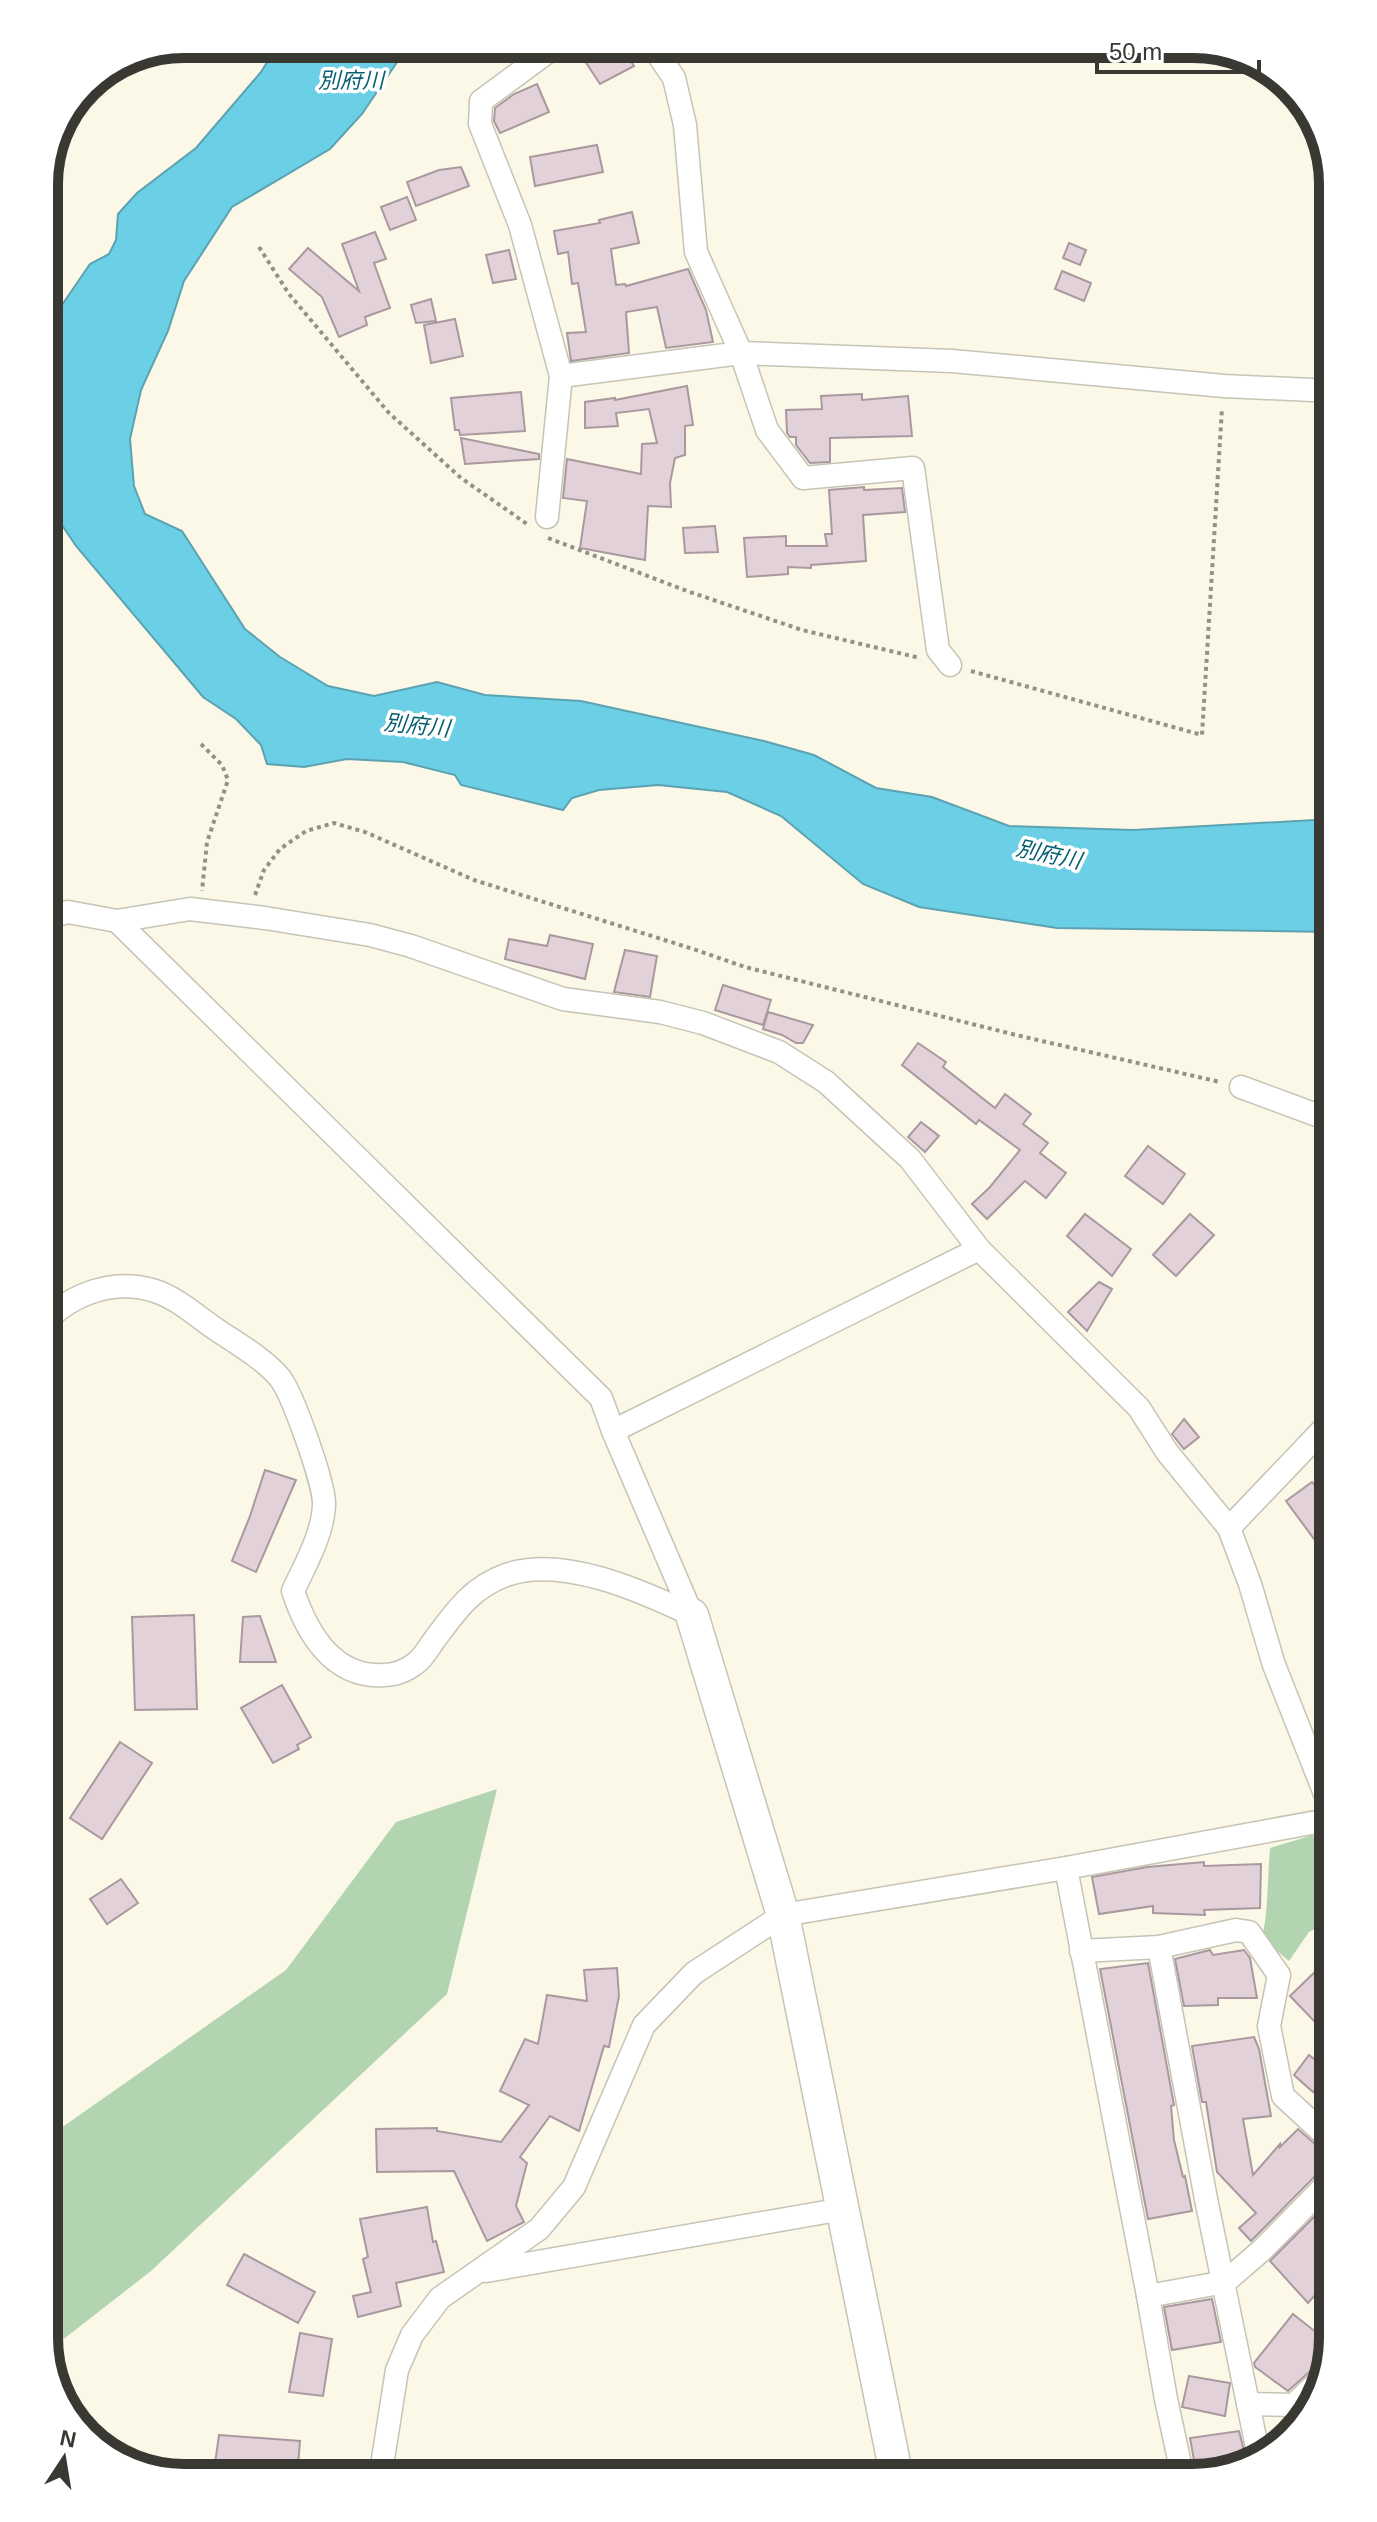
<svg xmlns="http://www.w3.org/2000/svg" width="1377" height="2522" viewBox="0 0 1377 2522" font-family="Helvetica,'Noto Sans JP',sans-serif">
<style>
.green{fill:#b3d4b0}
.water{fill:#6bcfe6;stroke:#5ca2b0;stroke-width:2}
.building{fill:#e2d1d8;stroke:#a9999f;stroke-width:2}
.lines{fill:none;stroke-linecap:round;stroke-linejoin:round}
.street-casing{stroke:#c6c4b5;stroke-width:25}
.secondary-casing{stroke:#c6c4b5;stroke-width:35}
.path{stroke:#949287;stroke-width:4;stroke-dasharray:4 4;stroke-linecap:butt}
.street{stroke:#fff;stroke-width:22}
.secondary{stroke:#fff;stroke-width:32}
.labels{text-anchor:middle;stroke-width:7;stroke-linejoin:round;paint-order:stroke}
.water-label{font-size:22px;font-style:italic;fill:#086070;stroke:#fff}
.rim{fill:none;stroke:#393832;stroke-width:10}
</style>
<rect width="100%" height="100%" fill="#fbf8e8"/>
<!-- green -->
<g class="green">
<path d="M497 1789 447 1994 151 2271 47 2352 44 2338V2140L286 1970 396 1822Z"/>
<path d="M1313 1835 1333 1875V1920L1309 1932 1289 1961 1276 1950 1265 1952C1261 1932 1264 1932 1266 1914 1268 1892 1268 1870 1270 1848Z"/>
</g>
<!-- water -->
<path class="water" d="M404 52 362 114 330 149 232 207 184 281 168 331 141 390 130 439 134 486 145 514 182 531 245 629 280 657 328 686 374 696 437 682 485 695 581 701 764 741 814 755 876 788 932 797 1009 826 1133 830 1333 819V932L1057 928 919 907 863 884 781 816 727 792 658 785 599 790 572 798 563 810 461 785 455 775 403 762 347 759 304 767 267 764 261 745 236 719 203 697 76 546 47 503 44 497V344L62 305 90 264 109 254 116 240 118 214 137 193 196 148 261 72 273 53Z"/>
<!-- building -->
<g class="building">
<path d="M597 50H624L634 66 600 84 583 58Z"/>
<path d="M537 84 549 112 500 133 494 121 495 108 514 94Z"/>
<path d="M597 145 603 172 535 186 530 157Z"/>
<path d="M461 167 469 186 416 206 407 182 439 170Z"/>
<path d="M407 197 416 220 390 230 381 207Z"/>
<path d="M632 212 639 243 611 249 616 285 625 284 626 286 688 269 706 310 713 342 666 348 657 307 626 312 629 353 571 361 567 333 586 332 578 283 572 284 568 252 558 254 554 231 600 223 599 220Z"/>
<path d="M375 232 386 259 374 263 390 308 365 317 367 325 339 337 322 297 289 269 308 248 359 291 342 244Z"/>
<path d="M1069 243 1086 250 1080 265 1063 258Z"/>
<path d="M509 250 516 279 493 283 486 255Z"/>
<path d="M1062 271 1091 283 1084 301 1055 289Z"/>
<path d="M431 299 436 321 416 323 411 305Z"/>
<path d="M455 319 463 356 431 363 424 325Z"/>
<path d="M687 386 693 425 685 426V455L675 458 670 483 671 507 648 506 645 560 580 548 587 501 563 498 567 459 641 474 642 444 657 443 649 409 616 413 618 426 585 428V402L615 398V400Z"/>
<path d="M521 392 525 431 460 435 459 430H455L451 398Z"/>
<path d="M862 394V400L908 396 912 436 830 438V462L810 463 796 445V437H790L787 433 786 410 822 409 821 396Z"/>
<path d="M461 438 539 454V459L465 464Z"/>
<path d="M864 487V490L902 488 905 512 863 515 866 561 811 565V568L788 567V574L747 577 744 538 786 536V546H827L825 534H832L829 490Z"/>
<path d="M715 526 718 552 685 553 683 528Z"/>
<path d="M550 935 593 944 585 979 505 959 509 939 547 946Z"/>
<path d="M625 950 657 956 650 997 614 992Z"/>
<path d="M723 985 771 1000 763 1025 715 1010Z"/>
<path d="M768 1012 813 1025 803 1043H796L782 1035 763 1029Z"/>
<path d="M918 1043 946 1062 943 1067 995 1108 1005 1094 1031 1114 1023 1124 1048 1143 1040 1153 1066 1173 1046 1198 1025 1181 987 1219 972 1204 990 1187 1020 1150 979 1120 976 1124 902 1065Z"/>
<path d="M921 1122 939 1136 925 1152 908 1137Z"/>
<path d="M1148 1146 1185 1174 1163 1204 1125 1176Z"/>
<path d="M1085 1214 1131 1249 1112 1276 1067 1236Z"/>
<path d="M1190 1214 1214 1235 1176 1276 1153 1255Z"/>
<path d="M1099 1282 1112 1289 1087 1331 1068 1312Z"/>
<path d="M1184 1419 1199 1437 1184 1449 1172 1434Z"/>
<path d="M265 1470 296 1480 256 1572 232 1561 250 1516Z"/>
<path d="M1333 1474V1531L1317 1543 1286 1501 1312 1482 1316 1486Z"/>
<path d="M194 1615 197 1709 135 1710 132 1617Z"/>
<path d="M260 1616 276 1662H240L243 1617Z"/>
<path d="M282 1685 311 1737 297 1745 299 1749 273 1763 241 1708Z"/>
<path d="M120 1742 152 1763 102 1839 70 1818Z"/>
<path d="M1204 1862V1866L1261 1864 1260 1908 1204 1910 1205 1915 1153 1913V1906L1099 1914 1092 1877 1147 1867Z"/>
<path d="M121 1879 138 1903 107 1924 90 1899Z"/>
<path d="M1210 1950 1213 1955 1244 1950 1250 1958 1257 1998H1218V2005L1184 2006 1175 1959Z"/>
<path d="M1148 1963 1174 2105 1171 2106 1174 2140 1183 2177 1185 2176 1192 2211 1148 2219 1100 1969Z"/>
<path d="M1321 1966 1333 1978V2029L1321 2018 1315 2022 1290 1996Z"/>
<path d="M617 1968 619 1996 609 2047 604 2046 579 2131 550 2116 520 2157 527 2163 516 2206 524 2222 487 2241 454 2171 377 2172 376 2129 437 2128V2131L501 2142 529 2105 500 2091 525 2039 538 2044 547 1995 587 2001 584 1970Z"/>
<path d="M1254 2037 1259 2049 1271 2116 1243 2119 1253 2175 1280 2144V2147L1298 2129 1324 2152 1333 2156V2164L1323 2168 1251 2241 1239 2228 1256 2213 1217 2172 1206 2102H1202L1192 2046Z"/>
<path d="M1309 2055 1331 2072 1313 2092 1294 2075Z"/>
<path d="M1333 2095V2123L1318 2110Z"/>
<path d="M1333 2198V2275L1308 2303 1270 2261Z"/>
<path d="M427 2207 433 2242 436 2241 444 2272 396 2283 401 2306 358 2317 353 2296 371 2292 363 2259 368 2257 360 2219Z"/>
<path d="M244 2254 315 2292 298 2323 227 2285Z"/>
<path d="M1212 2299 1221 2342 1172 2350 1164 2307Z"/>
<path d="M1293 2314 1331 2344 1328 2355 1288 2391 1255 2367 1254 2363Z"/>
<path d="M300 2333 332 2339 323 2396 289 2392Z"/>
<path d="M1189 2376 1230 2383 1225 2416 1182 2407Z"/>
<path d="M1239 2431 1248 2466 1197 2477 1190 2438Z"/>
<path d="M219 2435 300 2441 297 2478H213Z"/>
</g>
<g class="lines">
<!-- street casing -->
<g class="street-casing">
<g id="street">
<path d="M655 50 674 78 685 125 696 252 741 353 767 430 803 478 913 468 938 650 950 665"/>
<path d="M549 51 481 101 480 124 520 225 561 376 741 353 952 361 1224 386 1333 391"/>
<path d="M547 517 561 376"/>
<path d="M44 918 68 912 117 921 190 909 265 918 370 935 411 946 563 999 660 1012 703 1023 779 1052 826 1082 910 1159 979 1249 1139 1408 1167 1452 1229 1528 1250 1584 1274 1665 1333 1814"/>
<path d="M117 921 601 1398 613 1431 692 1615"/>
<path d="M1241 1087 1333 1121"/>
<path d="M44 1323C72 1293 115 1278 155 1291 177 1298 198 1317 217 1330 238 1344 264 1359 280 1378 293 1395 325 1485 324 1505 323 1534 305 1565 293 1591 307 1633 333 1678 383 1675 395 1675 406 1671 416 1663 424 1657 429 1647 435 1639 456 1611 471 1588 506 1575 562 1555 642 1591 692 1615"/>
<path d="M613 1431 979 1249"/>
<path d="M1229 1528 1333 1419"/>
<path d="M1066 1868 1148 2296 1166 2399 1183 2478"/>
<path d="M1159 1947 1206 2199 1259 2457"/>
<path d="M1081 1951 1159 1947 1236 1930 1249 1932 1279 1975 1269 2026 1283 2096 1333 2142"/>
<path d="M486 2271 843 2209"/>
<path d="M1148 2296 1225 2282 1262 2250 1333 2178"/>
<path d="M1248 2404 1294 2405 1320 2380"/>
<path d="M380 2478 397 2370 412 2335 440 2298 539 2229 574 2187 644 2025 694 1973 783 1915 1066 1868 1333 1819"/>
</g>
</g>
<!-- secondary casing -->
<g class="secondary-casing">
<path id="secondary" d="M692 1615 783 1915 897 2478"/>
</g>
<!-- path -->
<g class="path">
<path d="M259 247 289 294 389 413 461 478 527 524"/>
<path d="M548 538 687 591 802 630 920 658"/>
<path d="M971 671 1202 735 1222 408"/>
<path d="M201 744 222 765 228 780 207 842 202 891"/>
<path d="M255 895 264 870 280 849 306 831 334 823 365 832 474 880 693 949 745 967 1016 1035 1220 1082"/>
</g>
<!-- street -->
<use href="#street" class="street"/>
<!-- secondary -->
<use href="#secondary" class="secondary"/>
</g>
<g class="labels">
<!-- water labels -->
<g class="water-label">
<text x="351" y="88">別府川</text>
<text transform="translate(417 725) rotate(6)" y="8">別府川</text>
<text transform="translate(1049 854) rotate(12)" y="8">別府川</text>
</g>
</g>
<!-- crop -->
<path d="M0 0H1377V2522H0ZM184 58H1193A126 126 0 0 1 1319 184V2338A126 126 0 0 1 1193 2464H184A126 126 0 0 1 58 2338V184A126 126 0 0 1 184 58Z" fill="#fff" fill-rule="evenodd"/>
<path class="rim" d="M184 58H1193A126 126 0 0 1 1319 184V2338A126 126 0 0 1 1193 2464H184A126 126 0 0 1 58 2338V184A126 126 0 0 1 184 58Z"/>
<!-- north arrow -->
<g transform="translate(64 2458) rotate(12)" stroke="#ffffff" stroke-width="6" paint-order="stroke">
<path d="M0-6L14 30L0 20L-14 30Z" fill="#393832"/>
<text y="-12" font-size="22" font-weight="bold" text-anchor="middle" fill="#393832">N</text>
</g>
<!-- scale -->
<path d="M1097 60v12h162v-12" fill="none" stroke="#393832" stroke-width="4"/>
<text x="1109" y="60" font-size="24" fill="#393832" stroke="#ffffff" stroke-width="6" paint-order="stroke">50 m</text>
</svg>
